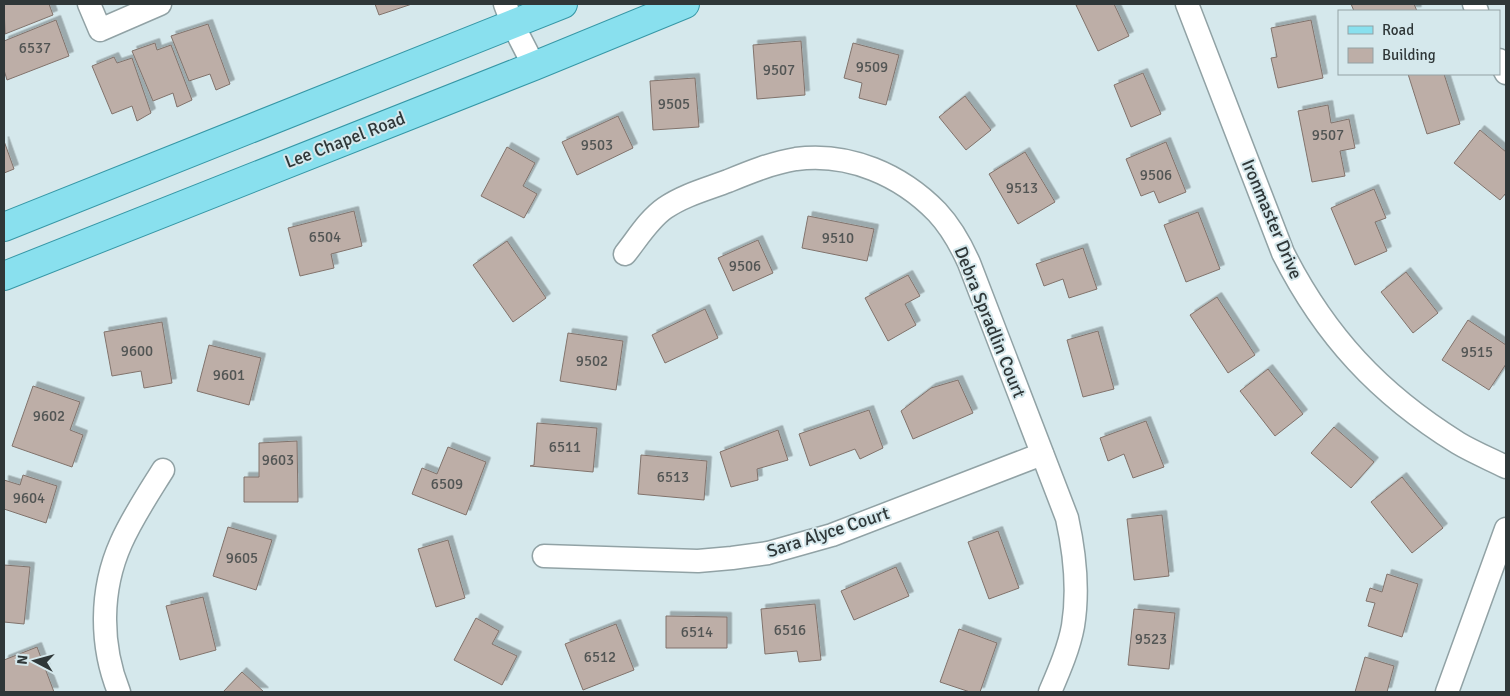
<svg xmlns="http://www.w3.org/2000/svg" width="1510" height="696" viewBox="0 0 1510 696" font-family="Signika,sans-serif">
<style>
.building{fill:#bdaea7;stroke:#81736c;filter:url(#shadow)}
.lines{fill:none;stroke-linecap:round;stroke-linejoin:round}
.minor-casing{stroke:#91a2a5;stroke-width:25}
.major-casing{stroke:#3697a6;stroke-width:30}
.minor{stroke:#fff;stroke-width:22}
.major{stroke:#89e0ee;stroke-width:28}
.labels{text-anchor:middle;stroke-width:4;stroke-linejoin:round;paint-order:stroke}
.number-label{font-size:15px;fill:#525554}
.street-label{font-size:18px;fill:#2f3738;stroke:#d5e8ec}
</style>
<defs>
<filter id="shadow"><feDropShadow dx="4.5" dy="-4.5" stdDeviation="0" flood-color="#0004"/></filter>
</defs>
<rect width="100%" height="100%" fill="#d5e8ec"/>
<!-- building -->
<g class="building">
<path d="M4 4H49L53 15 5 34Z"/>
<path d="M375 4H412L379 15Z"/>
<path d="M1080 4H1114L1129 36 1098 51 1076 5Z"/>
<path d="M1351 4H1414L1417 11H1354Z"/>
<path d="M56 20 69 56 7 80 4 70V41Z"/>
<path d="M1311 20 1323 78 1278 88 1271 58 1277 57 1271 28Z"/>
<path d="M208 24 230 84 216 90 210 74 189 81 171 36Z"/>
<path d="M801 41 805 95 757 99 753 45Z"/>
<path d="M155 43 157 50 171 45 192 100 177 107 173 93 153 101 132 51Z"/>
<path d="M853 43 899 55 886 105 859 98 862 83 844 78Z"/>
<path d="M114 57 117 63 132 58 151 113 137 121 132 106 112 114 92 66Z"/>
<path d="M1143 73 1161 114 1131 127 1114 85Z"/>
<path d="M1408 74H1444L1460 124 1427 134Z"/>
<path d="M695 78 699 127 653 130 650 81Z"/>
<path d="M965 96 991 130 966 150 939 117Z"/>
<path d="M1328 105 1331 123 1349 119 1355 148 1340 151 1345 176 1312 182 1298 111Z"/>
<path d="M618 116 633 148 577 175 562 142Z"/>
<path d="M1480 130 1506 152V193L1500 200 1454 163Z"/>
<path d="M4 141 14 169 4 173Z"/>
<path d="M1166 142 1186 192 1159 203 1154 191 1141 196 1126 159Z"/>
<path d="M507 147 535 163 523 186 537 194 524 218 481 196Z"/>
<path d="M1025 152 1055 202 1018 224 989 174Z"/>
<path d="M1374 189 1386 218 1375 222 1387 251 1355 265 1331 208Z"/>
<path d="M354 211 362 246 331 254 334 268 300 276 288 228Z"/>
<path d="M1198 212 1220 269 1186 282 1164 225Z"/>
<path d="M808 216 874 229 867 261 802 248Z"/>
<path d="M758 240 773 273 733 291 718 258Z"/>
<path d="M507 241 546 298 513 322 473 265Z"/>
<path d="M1083 248 1097 289 1069 298 1063 279 1044 286 1036 264Z"/>
<path d="M1406 272 1438 313 1413 333 1381 292Z"/>
<path d="M908 275 920 296 905 304 916 325 888 341 865 298Z"/>
<path d="M1217 297 1255 355 1228 373 1190 315Z"/>
<path d="M705 309 718 338 665 363 652 335Z"/>
<path d="M1468 320 1506 345V364L1489 390 1442 360Z"/>
<path d="M162 322 172 383 144 388 141 371 112 376 104 332Z"/>
<path d="M1098 331 1114 389 1083 397 1067 340Z"/>
<path d="M568 333 623 341 616 390 560 381Z"/>
<path d="M209 345 261 358 249 405 197 391Z"/>
<path d="M1268 369 1303 414 1275 436 1240 391Z"/>
<path d="M958 380 973 413 913 439 901 411 931 388Z"/>
<path d="M33 386 80 402 70 430 83 435 72 467 12 446Z"/>
<path d="M869 410 883 448 860 459 855 449 810 466 799 434Z"/>
<path d="M1146 421 1164 467 1133 478 1124 454 1108 461 1100 438Z"/>
<path d="M537 423 597 428 593 472 530 466 534 465Z"/>
<path d="M1334 427 1374 462 1351 488 1311 453Z"/>
<path d="M778 430 788 460 757 469 758 480 731 487 720 452Z"/>
<path d="M297 441 298 502H244V477H259V443Z"/>
<path d="M448 447 486 462 466 515 412 494 422 468 437 474Z"/>
<path d="M641 455 707 461 704 500 638 494Z"/>
<path d="M23 475 57 486 46 523 4 509V480L20 485Z"/>
<path d="M1402 477 1443 528 1412 553 1371 502Z"/>
<path d="M1162 515 1169 576 1134 580 1127 519Z"/>
<path d="M228 527 272 540 256 590 213 576Z"/>
<path d="M998 531 1019 588 989 599 968 542Z"/>
<path d="M448 540 465 598 436 607 418 549Z"/>
<path d="M4 565 30 567 24 624 4 622Z"/>
<path d="M896 567 909 596 854 620 841 591Z"/>
<path d="M1387 574 1418 584 1402 637 1368 626 1375 603 1366 601 1370 588 1382 592Z"/>
<path d="M203 597 216 650 180 660 166 606Z"/>
<path d="M815 604 821 660 799 662 797 651 765 654 761 609Z"/>
<path d="M1134 609 1175 613 1169 669 1128 665Z"/>
<path d="M666 616 727 617V648H666Z"/>
<path d="M476 618 499 631 492 644 517 656 502 685 454 660Z"/>
<path d="M616 624 634 670 583 690 565 644Z"/>
<path d="M959 629 997 643 980 692H970L940 682Z"/>
<path d="M37 647 54 692H4V660Z"/>
<path d="M1365 657 1394 666 1387 692H1355Z"/>
<path d="M242 672 264 692H223Z"/>
</g>
<g class="lines">
<!-- minor casing -->
<g class="minor-casing">
<g id="minor">
<path d="M89 4 100 30 160 4"/>
<path d="M505 4 513 25 534 66"/>
<path d="M1187 4 1283 253C1325 336 1379 394 1458 443 1473 452 1490 459 1506 467"/>
<path d="M1474 4 1477 11"/>
<path d="M1499 60 1506 73"/>
<path d="M625 254C637 239 649 219 665 208 684 195 707 189 728 181 750 172 772 163 796 159 849 152 901 175 937 212 951 227 961 245 969 263L1067 518C1075 554 1079 589 1073 626 1069 648 1059 671 1050 692"/>
<path d="M544 556 698 561 732 558 768 553 832 535 1042 454"/>
<path d="M119 692C100 645 100 590 121 543 132 518 148 494 163 470"/>
<path d="M1447 692 1506 529"/>
</g>
</g>
<!-- major casing -->
<g class="major-casing">
<g id="major">
<path d="M4 227 563 4"/>
<path d="M4 276 534 66 685 4"/>
</g>
</g>
<!-- minor -->
<use href="#minor" class="minor"/>
<!-- major -->
<use href="#major" class="major"/>
</g>
<g class="labels">
<!-- number labels -->
<g class="number-label">
<text x="35" y="53">6537</text>
<text x="872" y="72">9509</text>
<text x="779" y="75">9507</text>
<text x="674" y="109">9505</text>
<text x="1328" y="140">9507</text>
<text x="597" y="150">9503</text>
<text x="1156" y="180">9506</text>
<text x="1022" y="193">9513</text>
<text x="325" y="242">6504</text>
<text x="838" y="243">9510</text>
<text x="745" y="271">9506</text>
<text x="137" y="356">9600</text>
<text x="1477" y="357">9515</text>
<text x="592" y="366">9502</text>
<text x="229" y="380">9601</text>
<text x="49" y="421">9602</text>
<text x="565" y="452">6511</text>
<text x="278" y="465">9603</text>
<text x="673" y="482">6513</text>
<text x="447" y="489">6509</text>
<text x="29" y="503">9604</text>
<text x="242" y="563">9605</text>
<text x="790" y="635">6516</text>
<text x="697" y="637">6514</text>
<text x="1151" y="644">9523</text>
<text x="600" y="662">6512</text>
</g>
<!-- street labels -->
<g class="street-label">
<text transform="translate(345 140) rotate(-21)" y="6">Lee Chapel Road</text>
<text transform="translate(1272 219) rotate(67)" y="6">Ironmaster Drive</text>
<text transform="translate(990 322) rotate(68)" y="6">Debra Spradlin Court</text>
<text transform="translate(828 532) rotate(-18)" y="6">Sara Alyce Court</text>
</g>
</g>
<!-- border -->
<rect width="1510" height="696" fill="none" stroke="#2f3738" stroke-width="10"/>
<!-- legend -->
<rect x="1338" y="10" width="162" height="65" fill="#d5e8ec" stroke="#93a1a4"/>
<rect x="1348" y="26" width="25" height="8" fill="#89e0ee" stroke="#93a1a4"/>
<text x="1382" y="35" font-size="15" fill="#2f3738">Road</text>
<rect x="1348" y="48" width="25" height="15" fill="#bdaea7" stroke="#93a1a4"/>
<text x="1382" y="60" font-size="15" fill="#2f3738">Building</text>
<!-- north arrow -->
<g transform="translate(35 661) rotate(276)" stroke="#d5e8ec" stroke-width="4" paint-order="stroke">
<path d="M0-4L9 19L0 12L-9 19Z" fill="#2f3738"/>
<text y="-8" font-size="14" font-weight="bold" text-anchor="middle" fill="#2f3738">N</text>
</g>
</svg>
